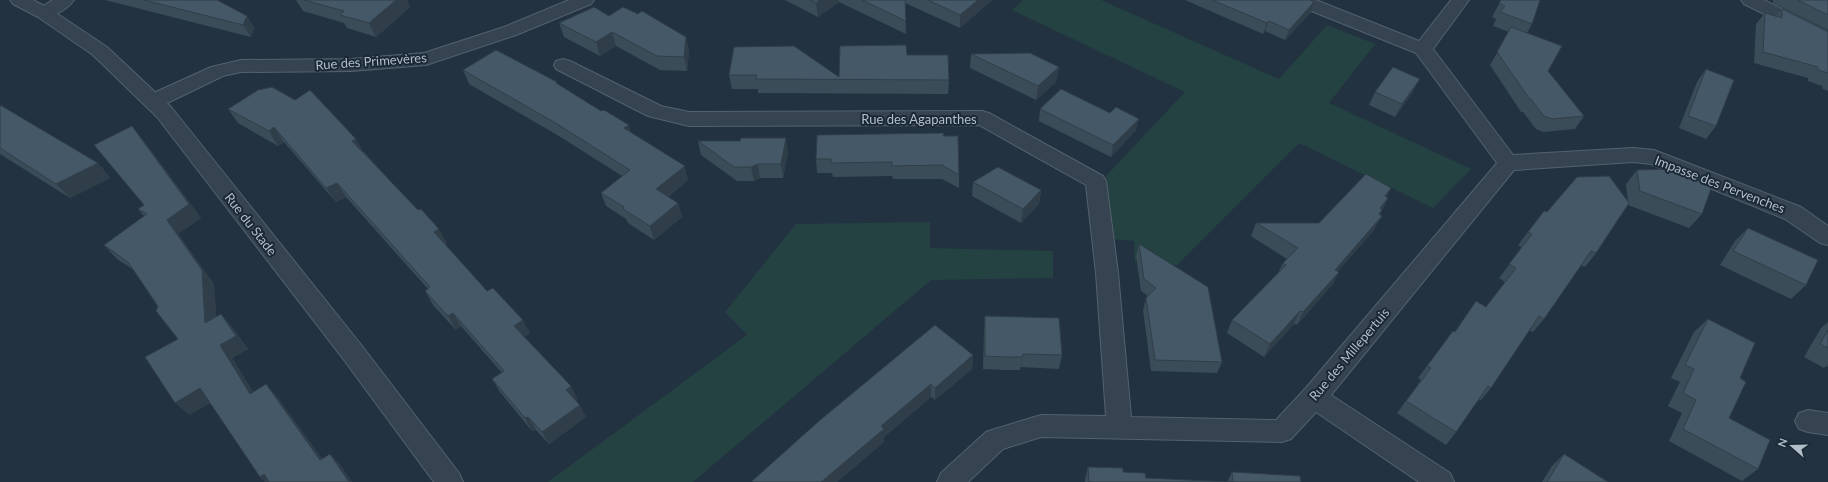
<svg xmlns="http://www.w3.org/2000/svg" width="1828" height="482" viewBox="0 0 1828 482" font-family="Lato,sans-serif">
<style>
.green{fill:#244242}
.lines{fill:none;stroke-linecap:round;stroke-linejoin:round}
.minor-casing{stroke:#54626e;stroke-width:2}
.tertiary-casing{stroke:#54626e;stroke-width:2}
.minor{fill:#364451;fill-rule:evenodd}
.tertiary{fill:#364451;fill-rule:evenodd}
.wall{fill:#3b4c59}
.shaded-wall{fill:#303e49}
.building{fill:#455868;stroke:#303e49}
.labels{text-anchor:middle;stroke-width:4;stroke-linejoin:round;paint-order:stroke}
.street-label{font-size:13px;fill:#b2bfcb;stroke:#1b2936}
</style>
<rect width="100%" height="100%" fill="#223241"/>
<!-- green -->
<g class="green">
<path d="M1023 0H1101L1279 79 1327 25 1375 44 1329 103 1471 169 1433 208 1299 143 1177 265 1135 262 1134 241 1112 239 1106 176 1185 92 1012 10Z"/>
<path d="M930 222V248L1053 251V278L931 280 693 482H548L747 335 725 312 796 224Z"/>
</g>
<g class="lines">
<!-- minor casing -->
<g class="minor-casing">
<g id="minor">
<path d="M53 0H74C67 10 49 20 38 17L35 13 38 9Z"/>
<path d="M569 0H594L591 4 516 35 426 65 351 71 241 72 223 76 161 106 154 108 147 106 144 101 147 96 211 67 241 60 351 59 424 53 504 27Z"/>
<path d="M1291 0H1316L1419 41 1451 0H1469L1433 49 1513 155 1633 148 1654 150 1801 207 1828 226V245L1820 243 1785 219 1651 164 1633 162 1514 170 1331 395 1450 473 1454 482H1419L1316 412 1291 439 1282 442 1041 437 1003 449 968 482H937L941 473 986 432 995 429 1041 415 1106 416 1096 273 1086 185 979 125 689 126 648 116 556 69 554 65 556 61 563 59 570 61 661 106 689 112 982 111 989 113 1103 176 1106 181 1118 273 1131 417 1276 420 1305 389 1497 163 1416 53 1294 4Z"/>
<path d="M1741 0H1764L1828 32V45L1822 43 1744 4Z"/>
<path d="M1808 410 1828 413V435L1808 432 1799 429 1795 421 1799 413Z"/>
</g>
</g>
<!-- tertiary casing -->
<g class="tertiary-casing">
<path id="tertiary" d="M10 0H33L50 9 107 47 171 107 362 346 459 473 463 482H434L344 360 157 117 93 55 38 17 13 4Z"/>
</g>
<!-- minor -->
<use href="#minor" class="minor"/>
<!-- tertiary -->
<use href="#tertiary" class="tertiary"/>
</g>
<!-- wall -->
<g class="wall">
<path d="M105 0H217L247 16 254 28 251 37Z"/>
<path d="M296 0H407L410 7 376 37 347 28 344 23 303 11Z"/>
<path d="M785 0H992L960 28 905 3 906 34 839 2 818 17Z"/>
<path d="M1185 0H1310L1314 2 1311 12 1285 40 1265 31 1263 34Z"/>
<path d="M1501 0 1532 24 1527 33 1548 71 1584 116 1575 129 1543 132 1536 129 1523 112H1521L1490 65 1509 32 1493 26 1496 19 1492 17Z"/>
<path d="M1773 0H1828V30L1773 3Z"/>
<path d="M1782 9 1828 32V91L1823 89 1822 86 1808 81V78L1754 63 1756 24 1765 13 1776 16Z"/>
<path d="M638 14 686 37 689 51 687 71 660 70 616 46 600 56 564 37 559 23 609 16Z"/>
<path d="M734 47 839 77 907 55 949 80 948 94 758 93V89H732L729 75Z"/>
<path d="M971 54 1059 67 1056 82 1036 100 970 68Z"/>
<path d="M1706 69 1716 126 1706 139 1679 128 1697 82Z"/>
<path d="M463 70 558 84 631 132 688 180 668 197 678 203 682 217 654 240 628 223 626 219 606 206 601 193 622 176 559 136 469 84Z"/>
<path d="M1375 92H1413L1395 117 1369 105Z"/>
<path d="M0 105 98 163 110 178 70 198 0 154Z"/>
<path d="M228 109 364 152 447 243 445 244 487 291 530 333 524 337 571 386 577 399 576 400 586 417 549 444 536 430 532 431 500 392 492 379 502 373 461 326 456 330 433 305 425 291 428 289 346 197 336 202 284 142 278 146 238 123Z"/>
<path d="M1040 109 1110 113 1136 130 1111 157 1039 121Z"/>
<path d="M943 136 959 175V188L942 179H893L892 176 833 177 832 173H817L816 159Z"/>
<path d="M143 140 201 218 178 234 214 284 216 317 221 314 232 327 248 349 232 358 253 392 266 384 277 397 322 459 330 454 341 466 352 482H265L260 477 210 403 189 415 178 339 134 270 117 259 104 245 144 216 138 209 144 205Z"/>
<path d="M698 141 788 152 783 178H760L754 181H737L701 155Z"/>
<path d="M1637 170 1702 214 1689 228 1628 205V204L1596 253 1585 267 1581 265 1544 319 1533 332 1529 330 1491 388 1480 401 1479 399 1456 432 1446 445 1397 413 1421 380 1418 378 1453 331 1455 332 1486 307 1505 282 1499 278 1522 248 1518 245 1528 232 1547 212 1628 202 1626 184Z"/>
<path d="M973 182 1041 190 1039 204 1021 223 972 196Z"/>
<path d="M1391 188 1386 198H1388L1382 210 1374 230 1338 271 1339 272 1332 285 1297 325 1294 324 1264 357 1227 333 1232 320 1278 273 1283 263 1287 259 1251 236 1256 223H1319Z"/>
<path d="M1748 228 1806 285 1791 299 1720 265 1735 241Z"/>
<path d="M1139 244 1222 362 1217 373 1151 371 1143 310 1146 298 1148 296 1141 291 1136 256Z"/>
<path d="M985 316 1062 355 1059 369 1021 367 1020 370H1005L983 369 984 330Z"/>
<path d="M1708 319 1740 378 1729 418 1758 469 1742 481 1669 441 1682 413 1668 406 1680 382 1671 378 1694 332Z"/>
<path d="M1828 322V367L1826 366 1824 368 1804 357 1821 328Z"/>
<path d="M973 355 972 369 935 400 931 397 884 437V442L837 482H752V481Z"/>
<path d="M1564 454 1608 482H1542L1552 466Z"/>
<path d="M1088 467 1123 472 1146 478 1227 482 1232 472 1301 482H1085V479Z"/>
</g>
<!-- shaded-wall -->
<g class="shaded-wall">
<path d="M396 0H407L410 7 376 37 369 23Z"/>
<path d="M821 0H839V2L818 17 816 3Z"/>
<path d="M978 0H992L960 28V15Z"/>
<path d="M1314 2 1311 12 1285 40 1289 30Z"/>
<path d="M247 16 254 28 251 37 243 25Z"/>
<path d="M1269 21 1265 31 1263 34 1267 23Z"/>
<path d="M612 32 616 46 600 56 596 42Z"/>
<path d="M686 37 689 51 687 71 684 57Z"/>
<path d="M1059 67 1056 82 1036 100 1038 86Z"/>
<path d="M1420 79 1413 92 1395 117 1402 104Z"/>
<path d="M1139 119 1136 130 1111 157 1113 145Z"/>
<path d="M629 125 633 139 624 128Z"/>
<path d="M132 126 143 140 201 218 178 234 214 284 218 336 205 323 167 220Z"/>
<path d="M274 127 284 142 278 146 269 131Z"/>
<path d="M786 138 788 152 783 178 781 164Z"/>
<path d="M356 139 364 153 352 141Z"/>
<path d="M98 163 110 178 70 198 56 184Z"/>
<path d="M758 164 760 178 754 181 751 167Z"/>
<path d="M685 166 688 180 660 203 656 189Z"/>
<path d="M337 183 346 197 336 202 326 188Z"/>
<path d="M1391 188 1384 202 1385 196Z"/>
<path d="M1041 190 1039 204 1021 223 1023 209Z"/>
<path d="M1388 198 1380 212V208Z"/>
<path d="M678 203 682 217 654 240 650 226Z"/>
<path d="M1382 210 1374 225 1382 216 1374 230 1328 283 1335 270Z"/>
<path d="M439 229 447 243 442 246 434 232Z"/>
<path d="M1339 272 1332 285 1297 325 1303 312Z"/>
<path d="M1300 311 1294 324 1264 357 1270 344Z"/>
<path d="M453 313 461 326 456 330 448 316Z"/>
<path d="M221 314 232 327 248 349 232 358 262 406 250 394 220 345Z"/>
<path d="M523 320 530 333 521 340 514 326Z"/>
<path d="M1023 354 1021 367 1020 370 1022 357Z"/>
<path d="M973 355 972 369 935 400V388Z"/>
<path d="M266 384 277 397 332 472 320 460Z"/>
<path d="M931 384V397L884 437V442L871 453 837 482H821L881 426Z"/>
<path d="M571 386 577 399 572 403 566 390Z"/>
<path d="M200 388 213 401 189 415 175 403Z"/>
<path d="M580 405 586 417 549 444 542 432Z"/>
<path d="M528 417 536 430 532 431 525 418Z"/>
<path d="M330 454 341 466 352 482H349Z"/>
<path d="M264 474 272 482H265L260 477Z"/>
</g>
<!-- building -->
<g class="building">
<path d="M144 0H217L247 16 243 25Z"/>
<path d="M304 0H396L369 23 340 15 344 11Z"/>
<path d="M810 0H821L816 3Z"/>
<path d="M862 0H905L906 21Z"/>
<path d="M928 0H978L960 15Z"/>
<path d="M1212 0H1310L1314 2 1289 30 1269 21 1267 23Z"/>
<path d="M1501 0H1540L1532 24 1500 12 1505 6 1499 3Z"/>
<path d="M1798 0H1828V15Z"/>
<path d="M594 7 609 16 623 7 638 14 642 11 686 37 684 57 657 56 612 32 596 42 559 23Z"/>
<path d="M1782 9 1828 32V73L1818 70V67L1763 52 1765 13 1782 18Z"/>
<path d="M1511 27 1562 46 1548 71 1584 116 1552 119 1544 116 1531 99 1529 98 1497 52Z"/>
<path d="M906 45 907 55H948L949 80 756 79 757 75H729L734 47 794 46 839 77 840 46Z"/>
<path d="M496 50 557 82 556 83 601 111 604 110 629 125 624 128 685 166 656 189 678 203 650 226 623 209 624 207 601 193 630 170 554 122 463 70Z"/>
<path d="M1030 53 1059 67 1038 86 971 54Z"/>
<path d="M1393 67 1420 79 1402 104 1375 92Z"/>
<path d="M1706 69 1734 80 1716 126 1688 116Z"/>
<path d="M272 87 295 100 310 90 356 139 352 141 418 210 421 209 439 229 434 232 487 291 493 288 523 320 514 326 571 386 566 390 580 405 542 432 528 417 525 418 492 379 504 371 453 313 448 316 425 291 430 287 337 183 326 188 274 127 269 131 228 109 258 90Z"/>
<path d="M1061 89 1110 113 1116 107 1139 119 1113 145 1040 109Z"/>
<path d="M0 105 98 163 56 184 0 148Z"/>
<path d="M132 126 189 204 167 220 202 270 205 323 221 314 236 336 220 345 250 394 266 384 320 460 330 454 349 482H269L264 474 260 477 200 388 175 403 145 357 178 339 156 311 158 306 128 262 104 245 147 214 138 209 144 205 94 145Z"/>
<path d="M944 133 943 136H958L959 175 942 165 892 166V162L831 163V159H816L817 135Z"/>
<path d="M741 138H786L781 164H758L751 167H734L698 141H740Z"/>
<path d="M998 167 1041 190 1023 209 973 182Z"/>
<path d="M1670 169 1712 186 1702 214 1640 191 1637 170Z"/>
<path d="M1366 174 1391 188 1385 196 1388 198 1380 208 1382 210 1379 214 1382 216 1335 270 1339 272 1303 312 1300 311 1270 344 1232 320 1286 265 1283 263 1298 248 1256 223H1319Z"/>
<path d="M1609 176 1629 203 1596 253 1591 251 1544 319 1539 316 1491 388 1488 386 1456 432 1406 401 1431 368 1427 366 1453 331 1455 332 1476 301 1486 307 1516 268 1509 264 1532 234 1528 232 1544 211 1547 212 1577 177Z"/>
<path d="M1748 228 1818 260 1806 285 1733 251Z"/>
<path d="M1139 244 1208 287 1222 362 1155 360 1146 298 1156 288 1144 279Z"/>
<path d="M985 316 1059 318 1062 355 1023 354 1022 357H1006L985 356Z"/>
<path d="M1708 319 1755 343 1740 378 1746 382 1729 418 1770 440 1758 469 1683 429 1696 400 1683 393 1694 369 1685 365Z"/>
<path d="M935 325 973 355 935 388 931 384 881 426 884 429 821 482H753L752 481 819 421Z"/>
<path d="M1828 330V348L1820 344Z"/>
<path d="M1564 454 1608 482H1547Z"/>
<path d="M1088 467 1123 468V472L1145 473 1146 478 1232 482H1089Z"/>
<path d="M1232 472 1300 476 1301 482H1233Z"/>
</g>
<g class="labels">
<!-- street labels -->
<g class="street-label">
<text transform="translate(371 61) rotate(-4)" y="5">Rue des Primevères</text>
<text x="919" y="124">Rue des Agapanthes</text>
<text transform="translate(1720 184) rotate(21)" y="5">Impasse des Pervenches</text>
<text transform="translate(251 224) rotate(52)" y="5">Rue du Stade</text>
<text transform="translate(1349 354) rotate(-50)" y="5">Rue des Millepertuis</text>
</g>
</g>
<!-- north arrow -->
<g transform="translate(1792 446) rotate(290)" stroke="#1b2936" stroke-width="3" paint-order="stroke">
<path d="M0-3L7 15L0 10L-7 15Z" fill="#b2bfcb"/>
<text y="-6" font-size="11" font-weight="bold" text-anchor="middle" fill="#b2bfcb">N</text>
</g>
</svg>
